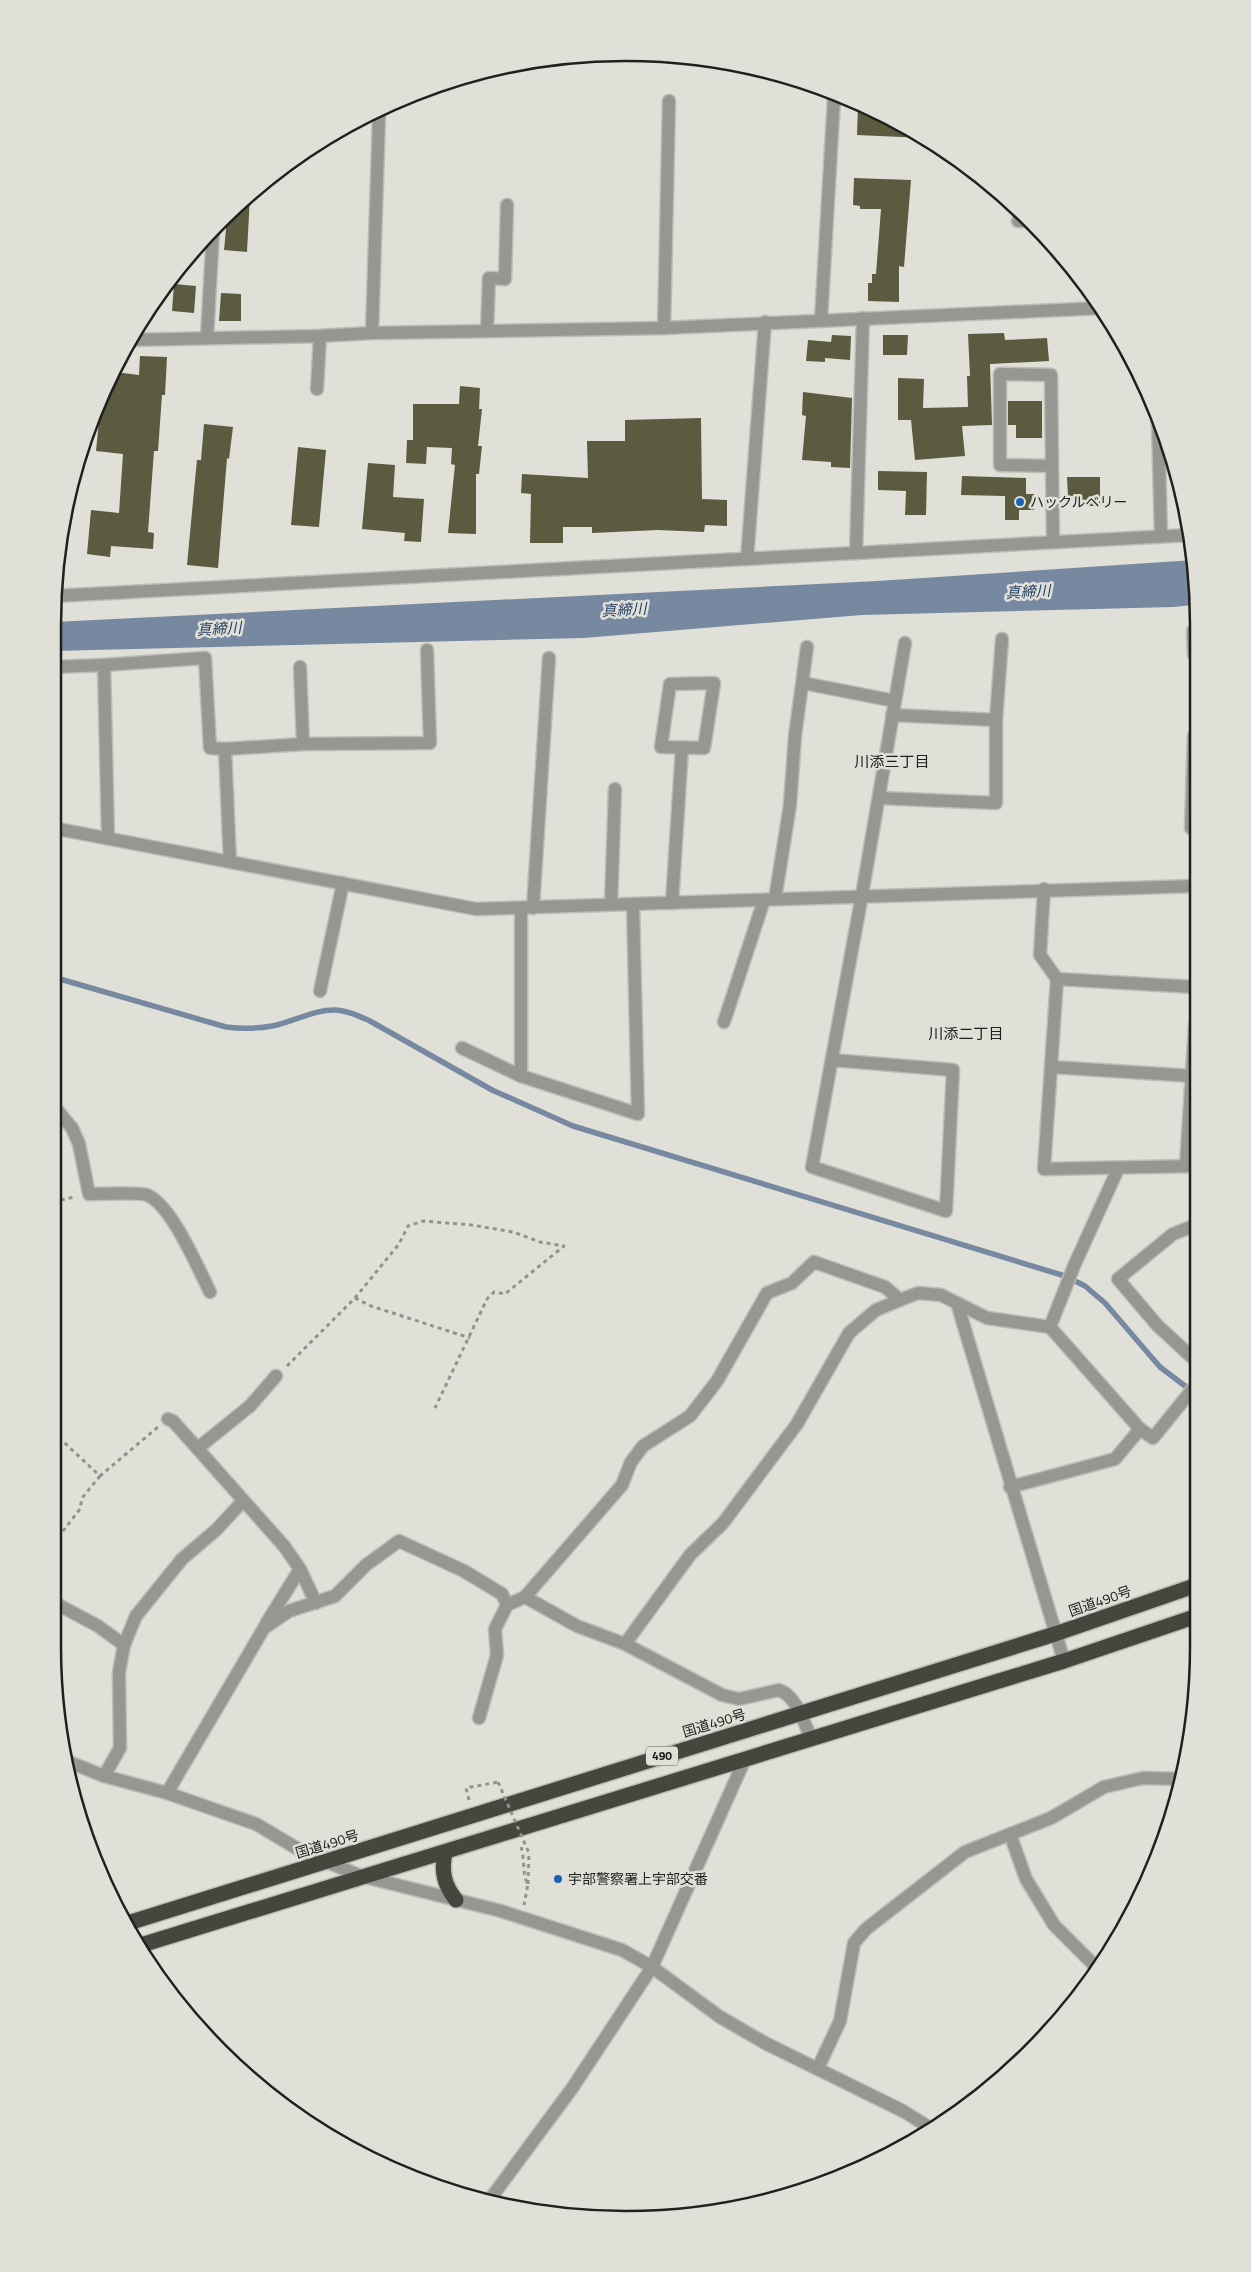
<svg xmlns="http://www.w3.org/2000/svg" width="1251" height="2272" viewBox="0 0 1251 2272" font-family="'Titillium Web','Noto Sans JP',sans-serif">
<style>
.water{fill:#7789a1}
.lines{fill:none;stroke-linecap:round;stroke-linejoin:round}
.stream{stroke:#7789a1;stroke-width:5.5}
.building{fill:#5b5b40}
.minor-casing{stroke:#bdbdb6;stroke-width:15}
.highway-casing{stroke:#bdbdb6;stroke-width:18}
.path{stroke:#93938d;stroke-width:3;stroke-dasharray:4 4;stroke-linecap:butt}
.minor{stroke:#969793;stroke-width:12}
.highway{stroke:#46463f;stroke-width:15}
.path-bridge{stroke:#93938d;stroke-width:3;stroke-dasharray:4 4;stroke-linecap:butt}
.poi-dot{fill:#1b61b1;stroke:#e0e0d8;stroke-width:2}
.labels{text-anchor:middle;stroke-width:5;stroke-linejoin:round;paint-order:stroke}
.shield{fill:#e0e0d8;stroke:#5a5a55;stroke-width:1}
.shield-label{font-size:12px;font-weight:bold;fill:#20201d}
.poi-label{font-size:14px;fill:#20201d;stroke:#e0e0d8;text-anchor:start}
.street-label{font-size:14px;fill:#20201d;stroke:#e0e0d8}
.water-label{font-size:15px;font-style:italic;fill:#223e62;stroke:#e0e0d8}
.neighbourhood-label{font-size:15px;fill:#20201d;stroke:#e0e0d8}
.rim{fill:none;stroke:#20201d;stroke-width:2.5}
</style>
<rect width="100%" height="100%" fill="#e0e0d8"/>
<!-- water -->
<path class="water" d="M1194 560V605L1173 607 862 615 584 638 54 651V622L877 581Z"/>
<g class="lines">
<!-- stream -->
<path class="stream" d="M53 977 226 1027C242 1029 256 1029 272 1026 293 1022 315 1009 336 1010 349 1011 359 1016 370 1021L492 1090 573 1126 1065 1276 1085 1286 1105 1303 1160 1367 1193 1392"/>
</g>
<!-- building -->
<g class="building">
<path d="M858 105 912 129 924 138 857 135Z"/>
<path d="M854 178 911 180 904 267 899 266V302L868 301V283H872V274H876L881 209H860V206L853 205Z"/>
<path d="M250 196 247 252 224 250 227 218Z"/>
<path d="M174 284 196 286 194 313 172 311Z"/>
<path d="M221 293 241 294V321H219Z"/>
<path d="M1004 333 1005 340 1047 338 1049 361 990 364 992 425 962 426 965 456 915 460 911 420H898V378L924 379 923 408 968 407 967 376H970L968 334Z"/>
<path d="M832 335 851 336 850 360 825 358V362L806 361 808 340 831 342Z"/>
<path d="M883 335H908L907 355H883Z"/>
<path d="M140 356 167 357 165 395H162L158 451H154L148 532 154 533 153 549 111 546 110 557 87 554 91 510 119 513 123 454 96 451 100 410 115 372 139 375Z"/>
<path d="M460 386 480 388 479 409H482L478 446H482L479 474H476V534L448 533 455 465 451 464 452 448 427 447 426 464 406 463 407 440H413V404H459Z"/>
<path d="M803 392 852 398 850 468 831 467V462L802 460 806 416 802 415Z"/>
<path d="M1008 401H1042V438H1016V425H1008Z"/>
<path d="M701 418 702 499 727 500V526L705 525 704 532 658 530 592 533V527H563V543H530L531 494 521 493 522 474 588 478 587 441H625V420Z"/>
<path d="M204 424 233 427 229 459 227 458 218 568 187 565 195 480 197 460H201Z"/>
<path d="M298 447 326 450 319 527 291 525Z"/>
<path d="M368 463 395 465 393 497 424 499 421 542 404 541 405 533 362 529Z"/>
<path d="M878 471 927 472 926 515H905L906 491 878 490Z"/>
<path d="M962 476 1026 478V494H1034V510H1019V520H1005V496L961 495Z"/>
<path d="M1067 477H1100V506H1073V496H1068Z"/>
</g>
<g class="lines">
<!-- minor casing -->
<g class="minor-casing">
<g id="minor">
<path d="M1018 221H1026"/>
<path d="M821 320 834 98 832 93"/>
<path d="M664 328 669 101"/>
<path d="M487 331 489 278 505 279 507 205"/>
<path d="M372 333 379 116"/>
<path d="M207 337 213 231"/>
<path d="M129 340 320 336 372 333 664 328 1102 308"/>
<path d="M317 389 320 336"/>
<path d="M1158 421 1161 536"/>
<path d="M1052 466 1000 465V374L1051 375 1053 542"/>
<path d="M856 553 863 318"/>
<path d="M747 559 765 322"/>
<path d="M54 596 1190 535"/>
<path d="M1193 631 1194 655"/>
<path d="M104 665 205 658 210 748 225 749 303 744 430 743 427 650"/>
<path d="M54 667 104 665 108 837"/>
<path d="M300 667 303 744"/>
<path d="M714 683 704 748 661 747 670 684Z"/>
<path d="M803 683 895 701"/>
<path d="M892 715 996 720"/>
<path d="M225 749 230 862"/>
<path d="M879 798 996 803V720L1002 639"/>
<path d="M53 828 476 909 1195 886"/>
<path d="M1191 828 1194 736"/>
<path d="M1044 889 1040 955 1057 979 1044 1169 1196 1166"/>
<path d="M775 899 790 805 795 736 807 647"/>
<path d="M672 903 682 748"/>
<path d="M611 904 615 789"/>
<path d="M533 908 549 658"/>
<path d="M1057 979 1195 987"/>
<path d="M320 991 343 883"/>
<path d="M724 1022 764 900"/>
<path d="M462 1048 521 1076 638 1114 633 905"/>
<path d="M832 1060 953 1070 946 1211 812 1167 862 895 905 643"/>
<path d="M1051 1067 1193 1076"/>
<path d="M521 1076V909"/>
<path d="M53 1105 72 1128 79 1144 89 1194C100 1194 140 1192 147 1195 171 1204 198 1268 210 1292"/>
<path d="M1186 1166 1195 1026"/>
<path d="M1196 1225 1173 1234 1118 1279 1157 1325 1196 1361"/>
<path d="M957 1303 1064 1661"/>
<path d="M1050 1327 1074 1266 1118 1169"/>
<path d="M168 1419 173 1421 284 1546 300 1569 316 1603"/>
<path d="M198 1448 250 1406 276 1376"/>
<path d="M1010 1487 1115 1459 1140 1429"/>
<path d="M525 1597 622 1485 631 1462 643 1446 690 1416 717 1381 767 1293 792 1283 814 1262 885 1287 900 1300"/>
<path d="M53 1602 98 1626 124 1645"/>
<path d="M266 1624 300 1569"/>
<path d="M625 1644 690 1555 723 1523 797 1424 849 1333 876 1310 900 1300 918 1293 941 1295 987 1318 1050 1327 1140 1429 1153 1438 1196 1385"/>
<path d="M479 1718 497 1655 495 1629 507 1605"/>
<path d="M64 1760 104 1776 167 1793 256 1824 303 1852 361 1876 501 1911 622 1950 652 1967 720 2017 765 2043 903 2111 932 2129"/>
<path d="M104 1776 120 1748 119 1672 124 1645 136 1616 182 1559 216 1530 243 1501"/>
<path d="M167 1793 264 1628 289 1611 335 1596 366 1565 399 1541 464 1571 502 1594 507 1605 525 1597 577 1626 625 1644 722 1695 739 1699 779 1690C797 1696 804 1724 812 1740"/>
<path d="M1010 1834 1026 1879 1054 1925 1098 1969"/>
<path d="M818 2068 840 2021 854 1943 866 1929 965 1852 1051 1818 1104 1787 1143 1778 1182 1779"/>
<path d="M488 2202 573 2087 652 1967 745 1759"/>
</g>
</g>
<!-- highway casing -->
<g class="highway-casing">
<g id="highway">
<path d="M445 1853C441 1871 444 1885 456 1900"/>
<path d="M125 1924 1055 1634 1197 1585"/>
<path d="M138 1946 1064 1661 1197 1616"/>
</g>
</g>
<!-- path -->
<g class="path">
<path d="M53 1202 74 1197"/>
<path d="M355 1298 371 1306 470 1338"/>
<path d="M287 1366 355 1298 399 1244 408 1226 423 1221 472 1225 513 1232 540 1242 564 1246 505 1294 494 1292 487 1299 435 1408"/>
<path d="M53 1432 100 1476 158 1427"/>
<path d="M53 1544 80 1509 82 1498 100 1476"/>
<path d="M469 1800 466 1788 498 1782"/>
<path d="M521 1847C525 1858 522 1876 528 1884L524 1905"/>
<path d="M528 1884 529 1853"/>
</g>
<!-- minor -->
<use href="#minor" class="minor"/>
<!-- highway -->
<use href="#highway" class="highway"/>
<!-- path-bridge -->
<path class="path-bridge" d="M498 1782 529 1853"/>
</g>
<!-- markers -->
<g class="poi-dot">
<circle cx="1020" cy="502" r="5"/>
<circle cx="558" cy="1879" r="5"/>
</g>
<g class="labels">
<!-- shield labels -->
<rect class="shield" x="646" y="1746.5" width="32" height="19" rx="4"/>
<g class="shield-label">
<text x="662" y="1760">490</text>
</g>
<!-- poi labels -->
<g class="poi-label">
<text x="1030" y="507">ハックルベリー</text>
<text x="568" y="1884">宇部警察署上宇部交番</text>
</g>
<!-- street labels -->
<g class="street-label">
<text transform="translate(1100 1601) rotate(-19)" y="5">国道490号</text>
<text transform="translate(714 1723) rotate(-17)" y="5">国道490号</text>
<text transform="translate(327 1844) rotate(-17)" y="5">国道490号</text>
</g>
<!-- water labels -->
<g class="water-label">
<text transform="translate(1028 592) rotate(-3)" y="5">真締川</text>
<text transform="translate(624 610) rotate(-3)" y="5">真締川</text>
<text transform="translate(219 629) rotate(-3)" y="5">真締川</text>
</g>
<!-- neighbourhood labels -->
<g class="neighbourhood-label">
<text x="892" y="767">川添三丁目</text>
<text x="966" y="1039">川添二丁目</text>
</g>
</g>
<!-- crop -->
<path d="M0 0H1251V2272H0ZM625 61H626A564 564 0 0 1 1190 625V1647A564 564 0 0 1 626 2211H625A564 564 0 0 1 61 1647V625A564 564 0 0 1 625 61Z" fill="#e0e0d8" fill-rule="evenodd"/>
<path class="rim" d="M625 61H626A564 564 0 0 1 1190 625V1647A564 564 0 0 1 626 2211H625A564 564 0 0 1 61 1647V625A564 564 0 0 1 625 61Z"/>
</svg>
